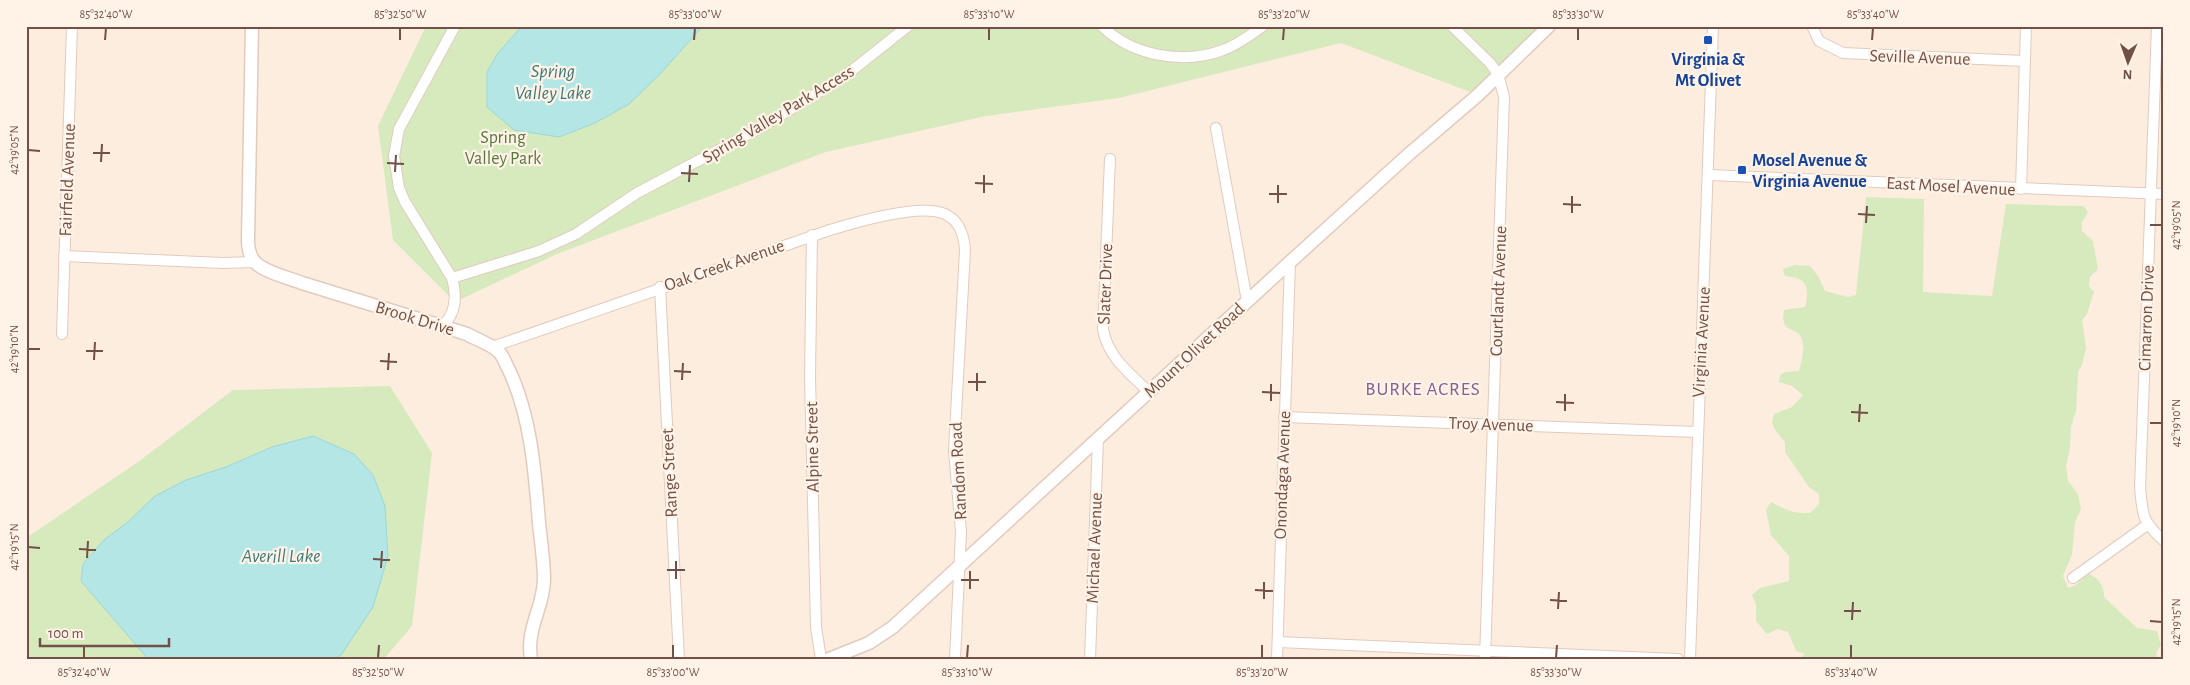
<svg xmlns="http://www.w3.org/2000/svg" width="2190" height="685" viewBox="0 0 2190 685" font-family="'Alegreya Sans',sans-serif">
<style>
.green{fill:#d6eabe}
.water{fill:#b4e6e6;stroke:#9ad7d8}
.lines{fill:none;stroke-linecap:round;stroke-linejoin:round}
.minor-casing{stroke:#e3cabe;stroke-width:12}
.tertiary-casing{stroke:#e3cabe;stroke-width:15}
.minor{stroke:#fff;stroke-width:10}
.tertiary{stroke:#fff;stroke-width:12}
.ticks{fill:none;stroke:#735047;stroke-width:2}
.transit-dot{fill:#1a4fb4;stroke:#fff2e6;stroke-width:2}
.labels{text-anchor:middle;stroke-width:4.5;stroke-linejoin:round;paint-order:stroke}
.street-label{font-size:18px;fill:#735047;stroke:#fff2e6}
.transit-label{font-size:18px;font-weight:bold;fill:#164399;stroke:#fff2e6}
.park-label{font-size:18px;fill:#58793e;stroke:#fff2e6}
.water-label{font-size:19px;font-style:italic;fill:#3a787a;stroke:#fff2e6}
.neighbourhood-label{font-size:19px;letter-spacing:1px;fill:#7e6297;stroke:#fff2e6}
.neatline{fill:none;stroke:#735047;stroke-width:2}
.ticks-label{font-size:12px;text-anchor:middle;fill:#735047}
</style>
<rect width="100%" height="100%" fill="#fdeddf"/>
<!-- green -->
<g class="green">
<path d="M426 26H1551L1478 95 1341 43 1119 98 986 116 826 152 557 254 455 302 393 240 378 126Z"/>
<path d="M1866 197 1924 199 1923 292 1992 296 2006 204 2084 206 2088 213 2082 222V231L2093 241 2098 269 2090 277 2089 286 2094 292 2087 314 2082 320 2086 348 2082 365 2078 372 2076 411 2071 427 2070 448 2066 466 2068 481 2078 494 2081 509 2075 522 2072 554 2063 576 2068 588 2076 585 2088 573C2099 579 2104 585 2104 597L2137 628 2157 631 2161 645 2156 653 2158 659H1799L1805 654 1796 651 1788 632 1778 629 1767 634 1756 621V605L1752 595 1760 588 1789 581V556L1771 535 1766 510 1771 502C1785 510 1794 514 1810 513L1819 504V494L1809 487 1785 452V442L1775 430 1772 422 1774 414 1792 407 1803 395 1792 386 1779 382 1780 375 1785 372 1799 371C1802 360 1808 339 1796 332 1793 330 1789 329 1785 326L1783 319 1784 310 1805 307C1810 286 1807 278 1785 276L1783 269 1794 265 1810 266 1818 276 1825 291 1848 297 1856 295Z"/>
<path d="M390 386 432 453 412 626 384 659H26V538L138 462 233 390Z"/>
</g>
<!-- water -->
<g class="water">
<path d="M522 26H703L659 75 629 104 595 123 559 137 514 130 487 107V72L498 53Z"/>
<path d="M313 436 354 454 373 475 385 506 388 556 373 607 341 655 336 659H148L81 581 83 564 104 540 129 521 155 496 186 480 226 467 272 447Z"/>
</g>
<g class="lines">
<!-- minor casing -->
<g class="minor-casing">
<g id="minor">
<path d="M1102 26C1132 56 1184 65 1223 50 1238 45 1250 35 1263 26"/>
<path d="M1452 26 1490 63 1498 74 1504 97 1485 659"/>
<path d="M1812 26 1819 41 1843 53 2024 61"/>
<path d="M2157 26 2140 488C2143 517 2142 521 2164 541"/>
<path d="M1216 128 1247 301"/>
<path d="M1110 159 1103 329C1107 356 1130 374 1149 392"/>
<path d="M1709 175 2164 194"/>
<path d="M2021 189 2026 26"/>
<path d="M812 235 810 377 816 627 821 659"/>
<path d="M64 256 223 263 255 262"/>
<path d="M452 278 539 251 576 234 637 193 760 128 845 76 908 26"/>
<path d="M660 287 679 659"/>
<path d="M442 326C456 314 457 296 452 278L405 202 399 188 394 156 399 129 455 26"/>
<path d="M62 334 72 26"/>
<path d="M492 347 830 230C856 222 921 203 945 214 960 221 964 235 965 250L954 451 961 532 955 659"/>
<path d="M1284 417 1697 432"/>
<path d="M2073 578 2147 525"/>
<path d="M1278 642 1678 659"/>
<path d="M1090 659 1098 438"/>
<path d="M1277 659 1290 262"/>
<path d="M1690 659 1713 26"/>
</g>
</g>
<!-- tertiary casing -->
<g class="tertiary-casing">
<g id="tertiary">
<path d="M252 26 248 239C248 246 249 256 255 262 263 272 290 278 302 283L467 334C477 340 492 344 500 353 504 358 506 365 509 370 531 417 535 472 539 523 541 542 544 562 544 580 543 610 526 627 531 659"/>
<path d="M829 659 869 643 893 627 1290 262 1409 154 1478 95 1549 26"/>
</g>
</g>
<!-- minor -->
<use href="#minor" class="minor"/>
<!-- tertiary -->
<use href="#tertiary" class="tertiary"/>
</g>
<!-- ticks -->
<path class="ticks" d="M105 40 106 28M400 40V28M694 40 695 28M989 40V28M1283 40 1284 28M1578 40V28M1872 40 1873 28M28 150 40 151M93 153H110M101 162 102 144M387 163 404 164M395 172 396 155M681 173 698 174M689 182 690 165M975 183 993 184M984 193V175M1269 194H1287M1278 203V185M1563 204 1581 205M1572 213V196M1858 214 1875 215M1866 223 1867 206M2150 225H2162M28 349H40M86 351H103M94 360 95 342M380 361 397 362M388 370 389 353M674 371 691 372M682 380 683 363M968 382H986M977 391V373M1262 392 1280 393M1271 401V384M1556 402 1574 403M1565 411V394M1851 412 1868 413M1859 422 1860 404M2150 423H2162M28 547 40 548M79 549 96 550M87 558 88 541M373 559 390 560M381 568 382 551M667 570H685M676 579V561M961 580H979M970 589V571M1255 590 1273 591M1264 599V582M1550 600 1567 601M1558 609 1559 592M1844 611H1861M1852 620 1853 602M2150 621 2162 622M84 658V645M378 658 379 645M673 658V645M967 658 968 645M1262 658V645M1556 658 1557 645M1851 658V645"/>
<!-- markers -->
<g class="transit-dot">
<rect x="1703" y="35" width="10" height="10" rx="2.5"/>
<rect x="1737" y="165" width="10" height="10" rx="2.5"/>
</g>
<g class="labels">
<!-- street labels -->
<g class="street-label">
<text transform="translate(1920 57) rotate(2)" y="6">Seville Avenue</text>
<text transform="translate(778 114) rotate(-31)" y="6">Spring Valley Park Access</text>
<text transform="translate(67 180) rotate(-88)" y="6">Fairfield Avenue</text>
<text transform="translate(1951 186) rotate(3)" y="6">East Mosel Avenue</text>
<text transform="translate(724 265) rotate(-19)" y="6">Oak Creek Avenue</text>
<text transform="translate(1105 284) rotate(-88)" y="6">Slater Drive</text>
<text transform="translate(1498 291) rotate(-88)" y="6">Courtlandt Avenue</text>
<text transform="translate(415 318) rotate(17)" y="6">Brook Drive</text>
<text transform="translate(2146 318) rotate(-88)" y="6">Cimarron Drive</text>
<text transform="translate(1701 342) rotate(-87)" y="6">Virginia Avenue</text>
<text transform="translate(1194 350) rotate(-43)" y="6">Mount Olivet Road</text>
<text transform="translate(1491 424) rotate(2)" y="6">Troy Avenue</text>
<text transform="translate(812 447) rotate(-91)" y="6">Alpine Street</text>
<text transform="translate(958 471) rotate(-93)" y="6">Random Road</text>
<text transform="translate(669 473) rotate(-93)" y="6">Range Street</text>
<text transform="translate(1282 475) rotate(-88)" y="6">Onondaga Avenue</text>
<text transform="translate(1094 548) rotate(-88)" y="6">Michael Avenue</text>
</g>
<!-- transit labels -->
<g class="transit-label">
<text x="1708" y="65">Virginia &amp;<tspan x="1708" dy="21">Mt Olivet</tspan></text>
<text x="1752" y="166" text-anchor="start">Mosel Avenue &amp;<tspan x="1752" dy="21">Virginia Avenue</tspan></text>
</g>
<!-- park labels -->
<g class="park-label">
<text x="503" y="143">Spring<tspan x="503" dy="21">Valley Park</tspan></text>
</g>
<!-- water labels -->
<g class="water-label">
<text x="553" y="77">Spring<tspan x="553" dy="22">Valley Lake</tspan></text>
<text x="281" y="562">Averill Lake</text>
</g>
<!-- neighbourhood labels -->
<g class="neighbourhood-label">
<text x="1423" y="395">BURKE ACRES</text>
</g>
</g>
<!-- border -->
<rect width="2190" height="685" fill="none" stroke="#fff2e6" stroke-width="55"/>
<!-- north arrow -->
<g transform="translate(2128 62) rotate(182)" stroke="#fff2e6" stroke-width="4" paint-order="stroke">
<path d="M0-4L9 19L0 12L-9 19Z" fill="#735047"/>
<text y="-8" font-size="14" font-weight="bold" text-anchor="middle" fill="#735047">N</text>
</g>
<!-- scale -->
<path d="M40 638v8h129v-8" fill="none" stroke="#735047" stroke-width="2.5"/>
<text x="48" y="638" font-size="15" fill="#735047" stroke="#fff2e6" stroke-width="4" paint-order="stroke">100 m</text>
<rect x="28" y="28" width="2134" height="630" class="neatline"/>
<g class="ticks-label">
<text x="106" y="18">85°32'40"W</text>
<text x="400" y="18">85°32'50"W</text>
<text x="695" y="18">85°33'00"W</text>
<text x="989" y="18">85°33'10"W</text>
<text x="1284" y="18">85°33'20"W</text>
<text x="1578" y="18">85°33'30"W</text>
<text x="1873" y="18">85°33'40"W</text>
<text transform="translate(14 150) rotate(-90)" y="4">42°19'05"N</text>
<text transform="translate(2176 225) rotate(-90)" y="4">42°19'05"N</text>
<text transform="translate(14 349) rotate(-90)" y="4">42°19'10"N</text>
<text transform="translate(2176 423) rotate(-90)" y="4">42°19'10"N</text>
<text transform="translate(14 547) rotate(-90)" y="4">42°19'15"N</text>
<text transform="translate(2176 622) rotate(-90)" y="4">42°19'15"N</text>
<text x="84" y="676">85°32'40"W</text>
<text x="378" y="676">85°32'50"W</text>
<text x="673" y="676">85°33'00"W</text>
<text x="967" y="676">85°33'10"W</text>
<text x="1262" y="676">85°33'20"W</text>
<text x="1556" y="676">85°33'30"W</text>
<text x="1851" y="676">85°33'40"W</text>
</g>
</svg>
